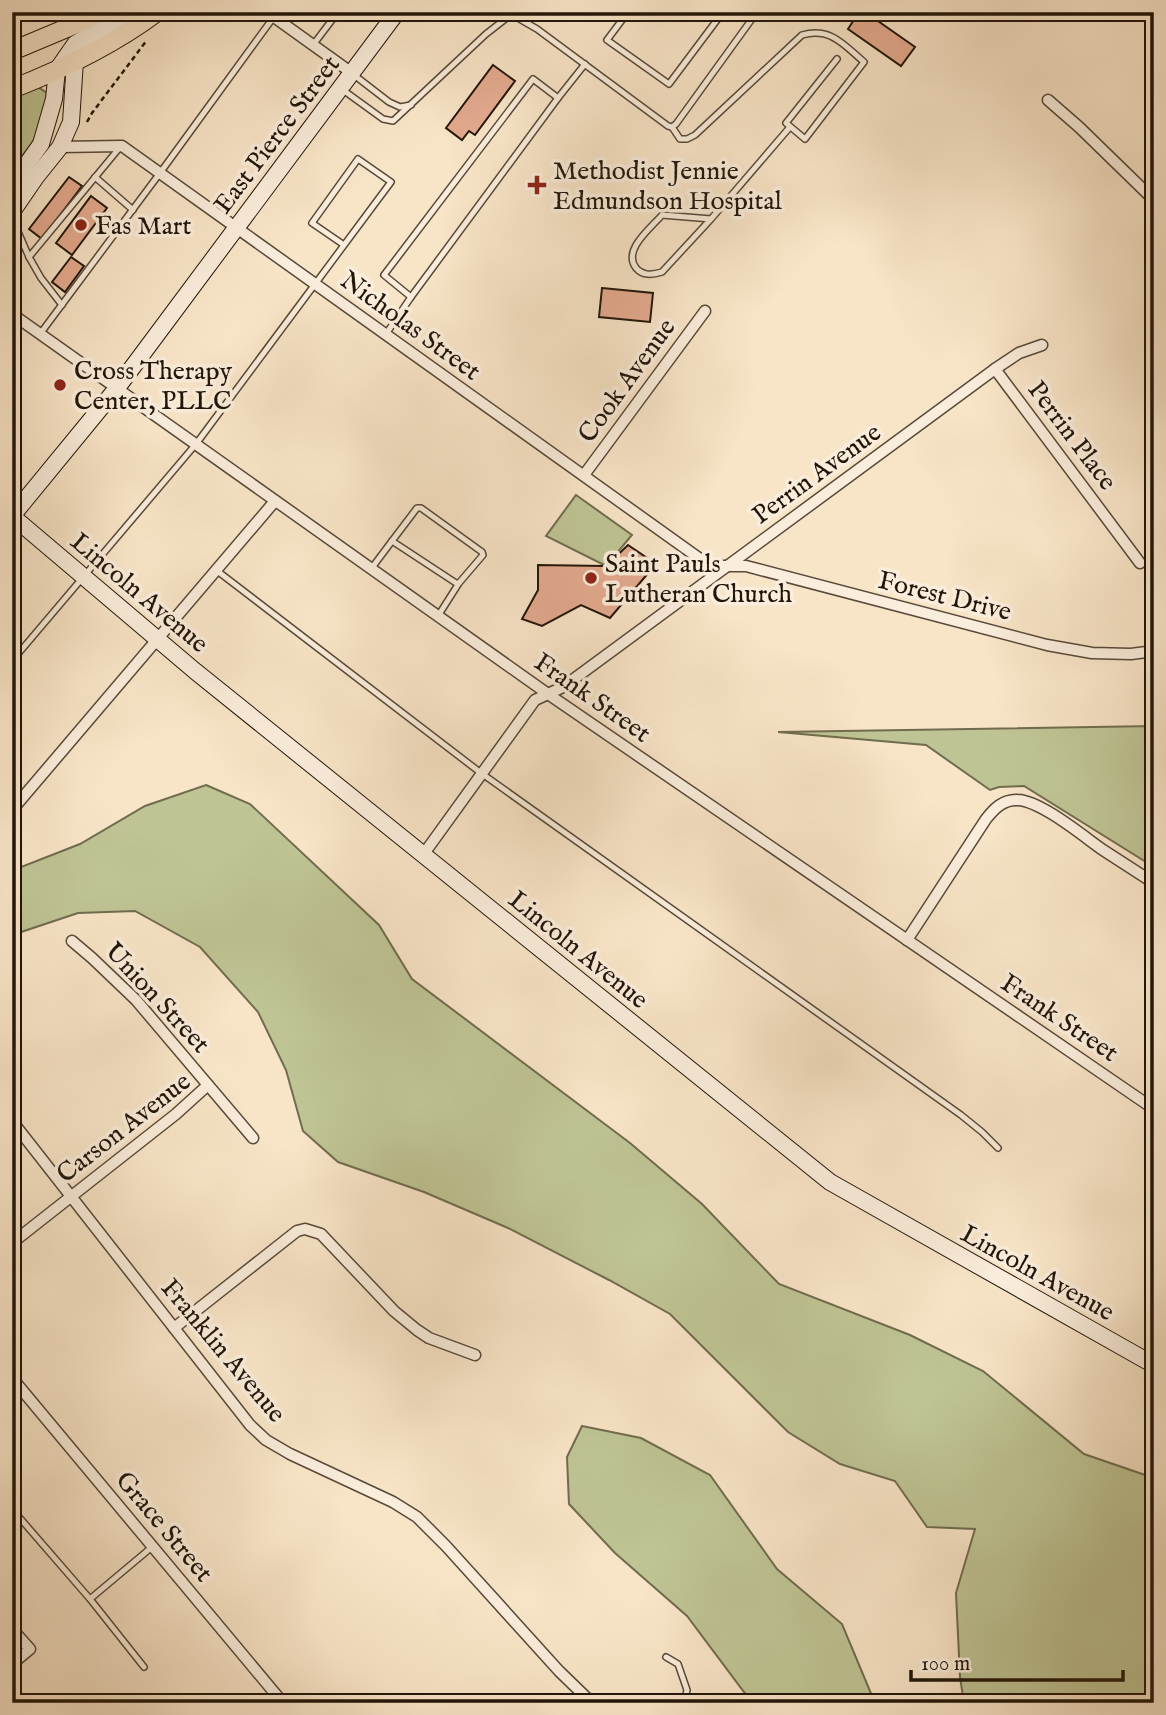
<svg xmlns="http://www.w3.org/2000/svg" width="1166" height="1715" viewBox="0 0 1166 1715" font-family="'IM FELL English',serif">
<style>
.green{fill:#bfc494;stroke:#706c4e;stroke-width:2}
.building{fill:#e4aa8f;stroke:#211509;stroke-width:2}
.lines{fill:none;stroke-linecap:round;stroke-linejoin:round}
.lane-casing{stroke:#574938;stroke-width:8}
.street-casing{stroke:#574938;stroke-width:13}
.secondary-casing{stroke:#211509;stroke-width:18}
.primary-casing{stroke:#211509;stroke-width:20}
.path{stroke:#211509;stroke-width:2.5;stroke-dasharray:5 3.5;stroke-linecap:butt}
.lane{stroke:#faeddb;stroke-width:5}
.street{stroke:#faeddb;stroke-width:10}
.secondary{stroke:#faeddb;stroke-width:16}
.primary{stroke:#f8e4c7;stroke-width:18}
.poi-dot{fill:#8f2418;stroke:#faeddb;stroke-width:2.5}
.labels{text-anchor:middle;stroke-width:7;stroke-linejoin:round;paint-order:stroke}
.street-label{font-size:26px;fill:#211509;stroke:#faeddb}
.poi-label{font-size:26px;fill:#211509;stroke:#faeddb;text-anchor:start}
</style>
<rect width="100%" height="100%" fill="#f8e4c7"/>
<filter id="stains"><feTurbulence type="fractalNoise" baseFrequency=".00286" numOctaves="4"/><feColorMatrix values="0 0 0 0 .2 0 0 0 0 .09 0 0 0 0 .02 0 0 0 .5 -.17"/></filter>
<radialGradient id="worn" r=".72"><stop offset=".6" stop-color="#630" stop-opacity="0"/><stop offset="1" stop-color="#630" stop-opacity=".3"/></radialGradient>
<!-- green -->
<g class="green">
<path d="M38 87 47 93 44 120 38 136 12 169V97Z"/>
<path d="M576 495 632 535 606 566 546 536Z"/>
<path d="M1154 726V867L1024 786 999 787 990 790 926 745 778 732Z"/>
<path d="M206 785 250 804 379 925 412 979 630 1143 702 1204 779 1284 910 1335 983 1371 1084 1454 1154 1478V1703H964L960 1677 956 1593 975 1529 927 1527 895 1481 840 1464 788 1432 670 1314 609 1280 508 1228 424 1192 338 1162 303 1131 286 1070 258 1012 200 947 135 911 78 913 12 935V880L21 867 80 844 145 806Z"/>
<path d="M582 1426 641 1438 710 1475 777 1569 842 1624 875 1703H754L744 1692 687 1616 615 1553 569 1504 567 1457Z"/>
</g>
<!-- building -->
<g class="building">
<path d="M859 12H865L915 47 901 66 848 29Z"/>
<path d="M493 65 515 81 475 135 469 131 462 140 446 128Z"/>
<path d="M69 177 82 186 42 239 29 229Z"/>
<path d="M91 196 107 208 72 255 56 243Z"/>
<path d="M71 257 84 266 65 292 52 282Z"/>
<path d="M602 288 653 293 650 322 599 317Z"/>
<path d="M628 545 656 564 610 618 581 605 542 626 522 619 538 590V565L606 566Z"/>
</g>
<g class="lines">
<!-- lane casing -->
<g class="lane-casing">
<g id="lane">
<path d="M628 12 607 40 669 84 723 12"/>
<path d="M511 14 537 29 668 126 672 127 676 124 757 12"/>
<path d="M313 45 338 12"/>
<path d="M354 75 389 102 400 107 411 105"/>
<path d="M343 90 383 119 393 121 486 34 513 13"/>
<path d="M672 127 680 139H687L695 135 802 35C831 27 844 45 864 62L805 139 786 123 837 59"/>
<path d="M95 177 133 210"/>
<path d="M711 219 662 272C652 275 643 276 636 268 622 250 651 228 662 215L711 219 790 127"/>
<path d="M12 224 16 227 29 257 41 278 62 305"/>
<path d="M29 257 121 146"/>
<path d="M411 297 558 98"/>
<path d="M40 334 160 173 273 18"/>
<path d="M386 334 411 297 384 275 533 79 558 98 585 64"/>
<path d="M371 569 392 541"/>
<path d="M216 570 481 773 961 1115 982 1132 998 1148"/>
<path d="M438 616 459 583 483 555 482 552 421 508H417L392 541 456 583H459"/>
<path d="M12 661 196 444 391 182 358 159 312 223 344 245"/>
<path d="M12 1509 90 1599 144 1667"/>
<path d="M90 1599 152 1547"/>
<path d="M666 1657 678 1664 687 1690 684 1703"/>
</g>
</g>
<!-- street casing -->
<g class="street-casing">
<g id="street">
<path d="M267 12 352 73"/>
<path d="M1048 100 1079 127 1154 200"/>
<path d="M60 147 122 146 710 566H746L1047 645 1092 653 1131 654 1154 651"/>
<path d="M12 314 548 694 1154 1109"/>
<path d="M995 369 1140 563"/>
<path d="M584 475 705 311"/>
<path d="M12 810 275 501"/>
<path d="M423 855 535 700 563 687 995 369 1019 353 1042 345"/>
<path d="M907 940 986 819C994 809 1003 799 1018 800 1041 801 1083 836 1103 850 1120 861 1137 872 1154 883"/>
<path d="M72 941 92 958 136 1000 253 1138"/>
<path d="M12 1121 250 1425 266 1440 290 1454 393 1502 417 1517 446 1546 559 1671 592 1703"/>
<path d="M12 1243 176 1114 208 1085"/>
<path d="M174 1328 297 1231 305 1229 321 1234 394 1311 417 1330 429 1338 475 1355"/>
<path d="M12 1378 283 1703"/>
<path d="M12 1629 30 1649 12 1664"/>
</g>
</g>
<!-- secondary casing -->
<g class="secondary-casing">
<g id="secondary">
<path d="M12 185 41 144 54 99 57 70 75 44 130 12"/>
<path d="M12 212 36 177 60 147 71 122 75 61"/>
<path d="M12 516 195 671 830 1182 1154 1365"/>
<path d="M12 516 117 388 397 12"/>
</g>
</g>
<!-- primary casing -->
<g class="primary-casing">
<g id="primary">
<path d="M12 51 86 20 99 12"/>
<path d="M12 89C63 69 113 45 157 12"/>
</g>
</g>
<!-- path -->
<path class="path" d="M87 122 92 113 147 40"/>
<!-- lane -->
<use href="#lane" class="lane"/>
<!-- street -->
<use href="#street" class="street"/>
<!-- secondary -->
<use href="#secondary" class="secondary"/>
<!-- primary -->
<use href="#primary" class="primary"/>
</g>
<!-- markers -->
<g class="poi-dot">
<path d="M533.5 174.5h7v7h7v7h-7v7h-7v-7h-7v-7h7z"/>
<circle cx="81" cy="225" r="7"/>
<circle cx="60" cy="385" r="7"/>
<circle cx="591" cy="578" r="7"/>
</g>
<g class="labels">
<!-- street labels -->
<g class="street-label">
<text transform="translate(276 134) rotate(-53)" y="9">East Pierce Street</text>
<text transform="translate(411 325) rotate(36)" y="9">Nicholas Street</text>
<text transform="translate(626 380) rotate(-54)" y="9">Cook Avenue</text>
<text transform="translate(1073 435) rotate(53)" y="9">Perrin Place</text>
<text transform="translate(816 473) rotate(-36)" y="9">Perrin Avenue</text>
<text transform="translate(140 592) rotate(40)" y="9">Lincoln Avenue</text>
<text transform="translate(945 595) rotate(14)" y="9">Forest Drive</text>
<text transform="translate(593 697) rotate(35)" y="9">Frank Street</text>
<text transform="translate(579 949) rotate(39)" y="9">Lincoln Avenue</text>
<text transform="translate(158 997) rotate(47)" y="9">Union Street</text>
<text transform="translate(1060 1017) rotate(34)" y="9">Frank Street</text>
<text transform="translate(123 1127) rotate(-38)" y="9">Carson Avenue</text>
<text transform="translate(1038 1272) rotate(29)" y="9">Lincoln Avenue</text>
<text transform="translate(224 1350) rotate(50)" y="9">Franklin Avenue</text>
<text transform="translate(165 1526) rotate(50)" y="9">Grace Street</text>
</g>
<!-- poi labels -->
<g class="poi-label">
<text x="553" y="179">Methodist Jennie<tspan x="553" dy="30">Edmundson Hospital</tspan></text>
<text x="95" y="234">Fas Mart</text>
<text x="74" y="379">Cross Therapy<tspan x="74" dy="30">Center, PLLC</tspan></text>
<text x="605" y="572">Saint Pauls<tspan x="605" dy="30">Lutheran Church</tspan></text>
</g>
</g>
<!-- margin -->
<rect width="1166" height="1715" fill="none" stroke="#f8e4c7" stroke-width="42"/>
<rect x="14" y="14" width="1138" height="1687" fill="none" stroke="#211509" stroke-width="3.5"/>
<rect x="21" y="21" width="1124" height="1673" fill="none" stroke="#211509" stroke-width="2"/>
<!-- scale -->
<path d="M911 1670v10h212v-10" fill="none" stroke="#211509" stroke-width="3.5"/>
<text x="921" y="1670" font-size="21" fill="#211509" stroke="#faeddb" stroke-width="5" paint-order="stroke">100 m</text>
<rect width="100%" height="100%" filter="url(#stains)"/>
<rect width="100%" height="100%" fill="url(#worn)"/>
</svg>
